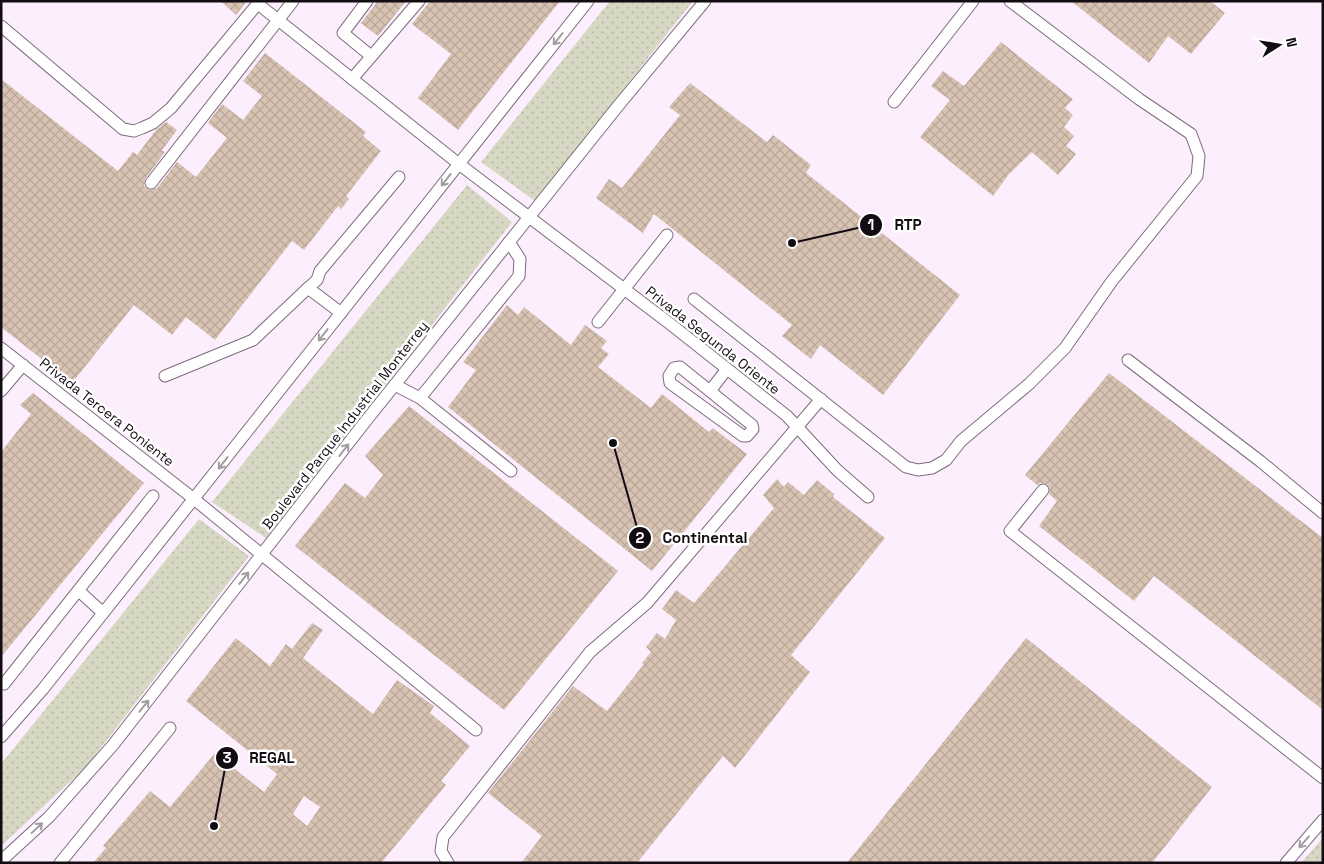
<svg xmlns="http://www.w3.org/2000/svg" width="1324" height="864" viewBox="0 0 1324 864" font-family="'Space Grotesk',sans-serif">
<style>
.grass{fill:url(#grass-dots)}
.building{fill:url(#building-cross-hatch);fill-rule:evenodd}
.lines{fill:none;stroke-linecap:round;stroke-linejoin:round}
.minor-casing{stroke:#7c6c7c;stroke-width:13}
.minor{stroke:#fff;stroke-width:11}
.oneway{stroke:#a19ea1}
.labels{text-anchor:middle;stroke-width:5;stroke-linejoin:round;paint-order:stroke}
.street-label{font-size:14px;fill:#130c13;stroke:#fff}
.leader{fill:none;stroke:#130c13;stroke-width:2}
.callout-dot{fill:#130c13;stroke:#fff;stroke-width:2}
.mark-label{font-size:15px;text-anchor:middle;font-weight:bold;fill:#fff}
.callout-label{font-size:15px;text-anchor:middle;font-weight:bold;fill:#130c13;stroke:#fff;stroke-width:5;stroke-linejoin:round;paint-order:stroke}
</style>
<defs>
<pattern id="grass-dots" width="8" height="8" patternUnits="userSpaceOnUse" patternTransform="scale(1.25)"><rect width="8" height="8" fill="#d6d8c3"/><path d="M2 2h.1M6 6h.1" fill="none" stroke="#b7b8a7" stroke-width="1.8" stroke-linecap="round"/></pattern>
<pattern id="building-cross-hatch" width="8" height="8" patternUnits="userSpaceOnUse" patternTransform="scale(1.25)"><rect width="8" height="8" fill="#d8c3b3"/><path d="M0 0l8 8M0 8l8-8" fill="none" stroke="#b8a699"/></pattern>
</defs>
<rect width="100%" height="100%" fill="#fdeefd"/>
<!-- grass -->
<g class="grass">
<path d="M610 1H693L535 201 481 162Z"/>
<path d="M467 185 512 222 266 538 212 502Z"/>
<path d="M199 519 249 556 86 767 1 846V764Z"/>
<path d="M1323 838V863H1301Z"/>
</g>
<!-- building -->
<g class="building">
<path d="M221 1H247L236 15Z"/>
<path d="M378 1H406L378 36 361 23Z"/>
<path d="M430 1H560L458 130 418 98 451 54 412 24Z"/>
<path d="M1071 1H1210L1225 13 1191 54 1168 36 1149 63Z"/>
<path d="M1001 42 1073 99 1065 108 1073 115 1064 127 1074 136 1066 146 1076 154 1058 175 1032 152 1009 174 993 196 920 137 950 100 931 86 943 71 964 86Z"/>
<path d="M265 53 366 132 363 136 381 151 346 196 349 199 341 209 338 206 304 250 292 241 215 340 186 317 172 335 134 305 72 383 1 327V79L118 171 133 152 137 155 156 130 166 122 177 130 162 150 165 152 145 179 144 186 150 190 157 188 177 162 196 177 227 138 208 123 222 104 243 120 262 96 243 81Z"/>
<path d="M690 83 767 142 773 135 811 165 806 173 960 295 883 395 820 345 811 359 782 336 792 325 654 214 643 233 596 198 609 179 622 188 680 115 669 107Z"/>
<path d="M507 305 518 315 524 307 571 345 585 325 607 341 601 348 609 354 598 367 651 408 662 394 709 432 713 428 747 454 652 571 448 407 476 370 463 362Z"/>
<path d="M1109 373 1323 538V710L1154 576 1134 601 1039 526 1057 501 1049 494 1050 488 1047 484 1041 483 1037 485 1025 475Z"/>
<path d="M33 393 144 483 1 657V452L31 414 20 405Z"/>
<path d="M409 406 618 571 504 710 295 546 345 483 365 498 383 475 365 456Z"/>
<path d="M777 479 784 487 788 482 804 495 817 480 834 494 833 497 885 538 791 655 810 672 735 768 723 756 637 863H521L542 836 488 793 573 686 607 711 644 664 642 663 651 652 646 647 657 633 665 639 676 620 662 609 676 590 694 603 774 508 763 495Z"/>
<path d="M312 623 323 630 303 658 373 714 397 680 434 706 430 713 470 746 441 781 446 785 381 863H93L106 848 103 846 150 791 170 807 215 753 264 792 277 774 186 701 236 638 270 666 286 644 292 649ZM304 796 320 807 307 826 293 814Z"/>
<path d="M1026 638 1212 787 1152 863H847Z"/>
</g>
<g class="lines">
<!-- minor casing -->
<g class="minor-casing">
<g id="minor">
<path d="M367 1 343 33 371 56"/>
<path d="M258 4 459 164 669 323 787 416 837 470 868 497"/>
<path d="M1 26 123 129 134 131 142 128 153 123 171 108 260 1"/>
<path d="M352 79 419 1"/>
<path d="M894 102 973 1"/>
<path d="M151 183 293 1"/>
<path d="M694 299 906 467 918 470 932 468 946 460 961 441 1029 384 1065 348 1112 281 1197 176 1199 156 1191 134 1139 99 1010 1"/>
<path d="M341 313 308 288 317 280 320 271 399 177"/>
<path d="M598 322 667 235"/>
<path d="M1 348 194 499 476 730"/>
<path d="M1128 360 1260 461 1323 513"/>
<path d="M680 367 752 425 753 429 747 436H743L670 383 669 376 674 368Z"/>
<path d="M165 376 253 340 308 288"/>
<path d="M395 385 420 398 519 276 520 259 509 242"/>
<path d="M1 391 23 365"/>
<path d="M710 391 727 369"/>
<path d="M420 398 511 471"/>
<path d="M1043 490 1010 531 1323 778"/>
<path d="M79 591 103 613"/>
<path d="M4 684 153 496"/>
<path d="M1 737 43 689 588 1"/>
<path d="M1 861 49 817 113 745 365 422 618 106 705 1"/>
<path d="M60 863 170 728"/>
<path d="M448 863 441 851 443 837 590 652 647 603 821 399"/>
<path d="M1286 863 1323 820"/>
</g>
</g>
<!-- minor -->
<use href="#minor" class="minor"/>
</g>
<!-- one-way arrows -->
<defs><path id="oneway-shaft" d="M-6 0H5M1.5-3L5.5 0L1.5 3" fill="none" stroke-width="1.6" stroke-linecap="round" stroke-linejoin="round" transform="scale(1.25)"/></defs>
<g class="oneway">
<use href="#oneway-shaft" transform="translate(558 39) rotate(129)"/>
<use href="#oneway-shaft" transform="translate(446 180) rotate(128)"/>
<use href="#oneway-shaft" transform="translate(323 335) rotate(128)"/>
<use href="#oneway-shaft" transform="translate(344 450) rotate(-52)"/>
<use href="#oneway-shaft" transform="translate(223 463) rotate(128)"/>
<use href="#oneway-shaft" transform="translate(244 578) rotate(-52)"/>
<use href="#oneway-shaft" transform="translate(144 706) rotate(-51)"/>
<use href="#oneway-shaft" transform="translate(37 828) rotate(-43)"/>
<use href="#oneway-shaft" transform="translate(1304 842) rotate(131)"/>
</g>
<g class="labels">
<!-- street labels -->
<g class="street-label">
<text transform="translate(713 340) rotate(38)" y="5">Privada Segunda Oriente</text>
<text transform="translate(107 412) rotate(38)" y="5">Privada Tercera Poniente</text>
<text transform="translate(345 425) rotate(-52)" y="5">Boulevard Parque Industrial Monterrey</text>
</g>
</g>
<!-- callouts -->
<path class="leader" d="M792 243L871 225M613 443L640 538M214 826L227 758"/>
<g class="callout-dot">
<circle cx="792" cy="243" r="5"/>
<circle cx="613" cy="443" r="5"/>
<circle cx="214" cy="826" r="5"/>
<circle cx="871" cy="225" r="12"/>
<circle cx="640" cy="538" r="12"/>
<circle cx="227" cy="758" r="12"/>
</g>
<g class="mark-label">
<text x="871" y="230">1</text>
<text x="640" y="543">2</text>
<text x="227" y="763">3</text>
</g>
<g class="callout-label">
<text x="908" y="230">RTP</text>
<text x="705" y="543">Continental</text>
<text x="272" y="763">REGAL</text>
</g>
<!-- border -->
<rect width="1324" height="864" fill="none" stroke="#130c13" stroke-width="5"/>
<!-- north arrow -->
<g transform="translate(1279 45) rotate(78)" stroke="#ffffff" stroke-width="4" paint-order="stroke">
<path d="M0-4L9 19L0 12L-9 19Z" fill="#130c13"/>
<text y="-8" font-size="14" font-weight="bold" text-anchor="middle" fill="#130c13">N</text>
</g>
</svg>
